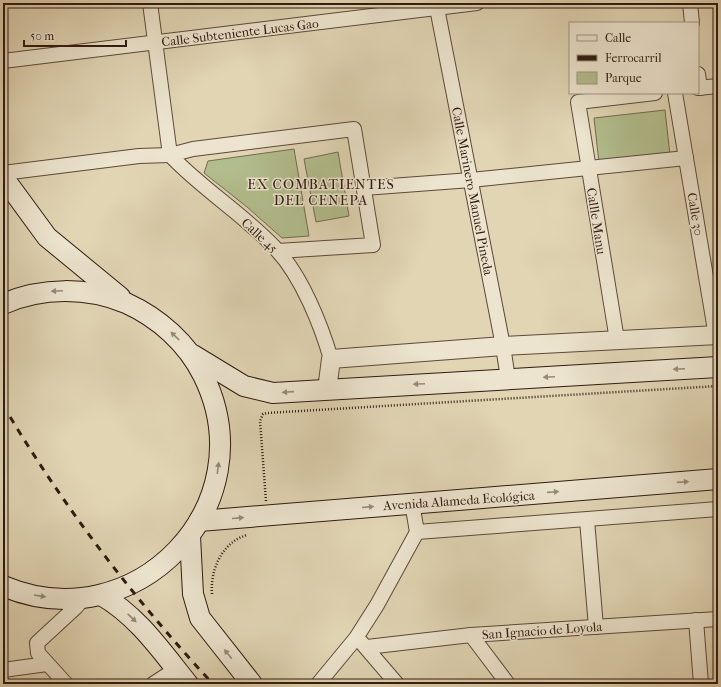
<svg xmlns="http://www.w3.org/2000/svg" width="721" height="687" viewBox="0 0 721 687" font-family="'IM FELL French Canon',serif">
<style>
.green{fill:#b2bd8d;stroke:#726c4f}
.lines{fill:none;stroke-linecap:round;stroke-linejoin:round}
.minor-casing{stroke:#5d493a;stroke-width:16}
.tertiary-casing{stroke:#5d493a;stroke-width:20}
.secondary-casing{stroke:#311a11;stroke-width:22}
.path{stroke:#311a11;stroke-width:2.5;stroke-dasharray:1 2;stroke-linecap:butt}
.minor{stroke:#ece4ce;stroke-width:14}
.tertiary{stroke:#ece4ce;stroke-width:18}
.secondary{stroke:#ece4ce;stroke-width:20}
.rail{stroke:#311a11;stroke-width:3;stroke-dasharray:7 7;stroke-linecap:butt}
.oneway{fill:#988979}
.labels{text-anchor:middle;stroke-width:3;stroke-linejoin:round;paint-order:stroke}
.street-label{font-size:13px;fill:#311a11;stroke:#ece4ce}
.neighbourhood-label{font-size:14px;letter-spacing:1px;fill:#311a11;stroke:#ece4ce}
</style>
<rect width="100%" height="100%" fill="#e1d5b4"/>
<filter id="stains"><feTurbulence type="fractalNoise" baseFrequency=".005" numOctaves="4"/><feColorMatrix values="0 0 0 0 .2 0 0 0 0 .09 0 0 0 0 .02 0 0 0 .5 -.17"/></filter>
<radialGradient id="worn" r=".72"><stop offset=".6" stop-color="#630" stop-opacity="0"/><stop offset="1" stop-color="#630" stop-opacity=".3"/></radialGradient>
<!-- green -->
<g class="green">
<path d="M665 110 670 155 599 163 594 118Z"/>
<path d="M294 149 309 236 282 238 247 207 204 173 208 161Z"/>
<path d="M338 152 349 216 316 222 304 159Z"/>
</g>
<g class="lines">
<!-- minor casing -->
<g class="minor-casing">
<g id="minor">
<path d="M150 3 170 155"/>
<path d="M436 3 503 346 508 379"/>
<path d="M690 3 692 23"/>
<path d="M3 61 477 3"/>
<path d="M698 74 700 88"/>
<path d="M698 88 718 86"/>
<path d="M675 93 716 336"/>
<path d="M170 155C203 190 245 215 277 250 302 277 321 325 331 359"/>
<path d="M3 173 139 156 170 155 193 149 354 129 373 245 278 251"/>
<path d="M364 188 471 180 686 158"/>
<path d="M617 340 578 102 655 93"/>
<path d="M412 503 417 532"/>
<path d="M587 520 596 627"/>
<path d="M696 620 701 684"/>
<path d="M471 635 508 684"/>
<path d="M361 642 397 684"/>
<path d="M367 647 471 635 718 619"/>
<path d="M3 670 47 664"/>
<path d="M66 684 38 653 37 643 76 607 84 598"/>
<path d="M153 684 176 669"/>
<path d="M318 684 356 638 377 605 417 532 718 509"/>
</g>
</g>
<!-- tertiary casing -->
<g class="tertiary-casing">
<path id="tertiary" d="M327 390 331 359 503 346 718 335"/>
</g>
<!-- secondary casing -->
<g class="secondary-casing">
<g id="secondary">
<path d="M3 177 47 237 120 297"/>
<path d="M3 304C42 287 87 287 126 303 159 318 187 343 203 375 268 505 135 642 3 586"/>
<path d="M193 355 244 386 273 393 718 367"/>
<path d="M199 521 718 479"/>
<path d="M190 536 193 594 200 618 252 684"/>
<path d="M101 595C138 616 162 652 188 684"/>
</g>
</g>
<!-- path -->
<g class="path">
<path d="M266 501 260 421 263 414 267 413 718 386"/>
<path d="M212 594C210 570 222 542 247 535"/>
</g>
<!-- minor -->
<use href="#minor" class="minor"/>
<!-- tertiary -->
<use href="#tertiary" class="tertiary"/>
<!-- secondary -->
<use href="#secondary" class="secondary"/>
<!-- rail -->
<path class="rail" d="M3 405C62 505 134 599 213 684"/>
</g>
<!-- one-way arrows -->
<defs><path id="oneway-solid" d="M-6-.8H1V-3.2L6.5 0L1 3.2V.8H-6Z"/></defs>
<g class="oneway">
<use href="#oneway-solid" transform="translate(57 291) rotate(177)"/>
<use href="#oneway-solid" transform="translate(175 336) rotate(-136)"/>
<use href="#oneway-solid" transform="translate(679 369) rotate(177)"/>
<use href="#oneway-solid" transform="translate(549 377) rotate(177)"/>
<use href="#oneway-solid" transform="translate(419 384) rotate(177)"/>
<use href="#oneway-solid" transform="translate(288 392) rotate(176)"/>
<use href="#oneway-solid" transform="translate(218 468) rotate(-82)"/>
<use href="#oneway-solid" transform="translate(683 482) rotate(-4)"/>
<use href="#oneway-solid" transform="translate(553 492) rotate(-4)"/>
<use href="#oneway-solid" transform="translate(368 507) rotate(-5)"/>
<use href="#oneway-solid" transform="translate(238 518) rotate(-5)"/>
<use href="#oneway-solid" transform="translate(40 596) rotate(9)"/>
<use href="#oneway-solid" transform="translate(132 618) rotate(43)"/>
<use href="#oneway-solid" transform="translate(228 654) rotate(-129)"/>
</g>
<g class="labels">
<!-- street labels -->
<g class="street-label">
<text transform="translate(240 32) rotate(-7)" y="5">Calle Subteniente Lucas Gao</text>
<text transform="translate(473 191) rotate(79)" y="5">Calle Marinero Manuel Pineda</text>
<text transform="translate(696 214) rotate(80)" y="5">Calle 30</text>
<text transform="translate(597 221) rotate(81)" y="5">Callle Manu</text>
<text transform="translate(260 235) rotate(43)" y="5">Calle 45</text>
<text transform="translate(459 500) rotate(-4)" y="5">Avenida Alameda Ecológica</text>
<text transform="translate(542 630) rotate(-4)" y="5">San Ignacio de Loyola</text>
</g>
<!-- neighbourhood labels -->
<g class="neighbourhood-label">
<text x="321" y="189">EX COMBATIENTES<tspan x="321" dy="16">DEL CENEPA</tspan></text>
</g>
</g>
<!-- margin -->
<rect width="721" height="687" fill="none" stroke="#e1d5b4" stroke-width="16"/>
<rect x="4" y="4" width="713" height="679" fill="none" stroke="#311a11" stroke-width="2"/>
<rect x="8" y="8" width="705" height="671" fill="none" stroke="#311a11"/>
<!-- legend -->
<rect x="569" y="22" width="130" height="72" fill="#ece4ce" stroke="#a19382"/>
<rect x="577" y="35" width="20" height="6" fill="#ece4ce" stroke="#a19382"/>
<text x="605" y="42" font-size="12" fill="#311a11">Calle</text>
<rect x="577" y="55" width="20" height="6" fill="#311a11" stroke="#a19382"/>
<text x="605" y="62" font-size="12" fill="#311a11">Ferrocarril</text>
<rect x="577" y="72" width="20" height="12" fill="#b2bd8d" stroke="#a19382"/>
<text x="605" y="82" font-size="12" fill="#311a11">Parque</text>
<!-- scale -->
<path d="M24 40v6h102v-6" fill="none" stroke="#311a11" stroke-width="2"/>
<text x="30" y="40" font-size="12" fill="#311a11" stroke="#ece4ce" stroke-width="3" paint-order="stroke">50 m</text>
<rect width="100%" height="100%" filter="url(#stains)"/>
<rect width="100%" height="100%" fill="url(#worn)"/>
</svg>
